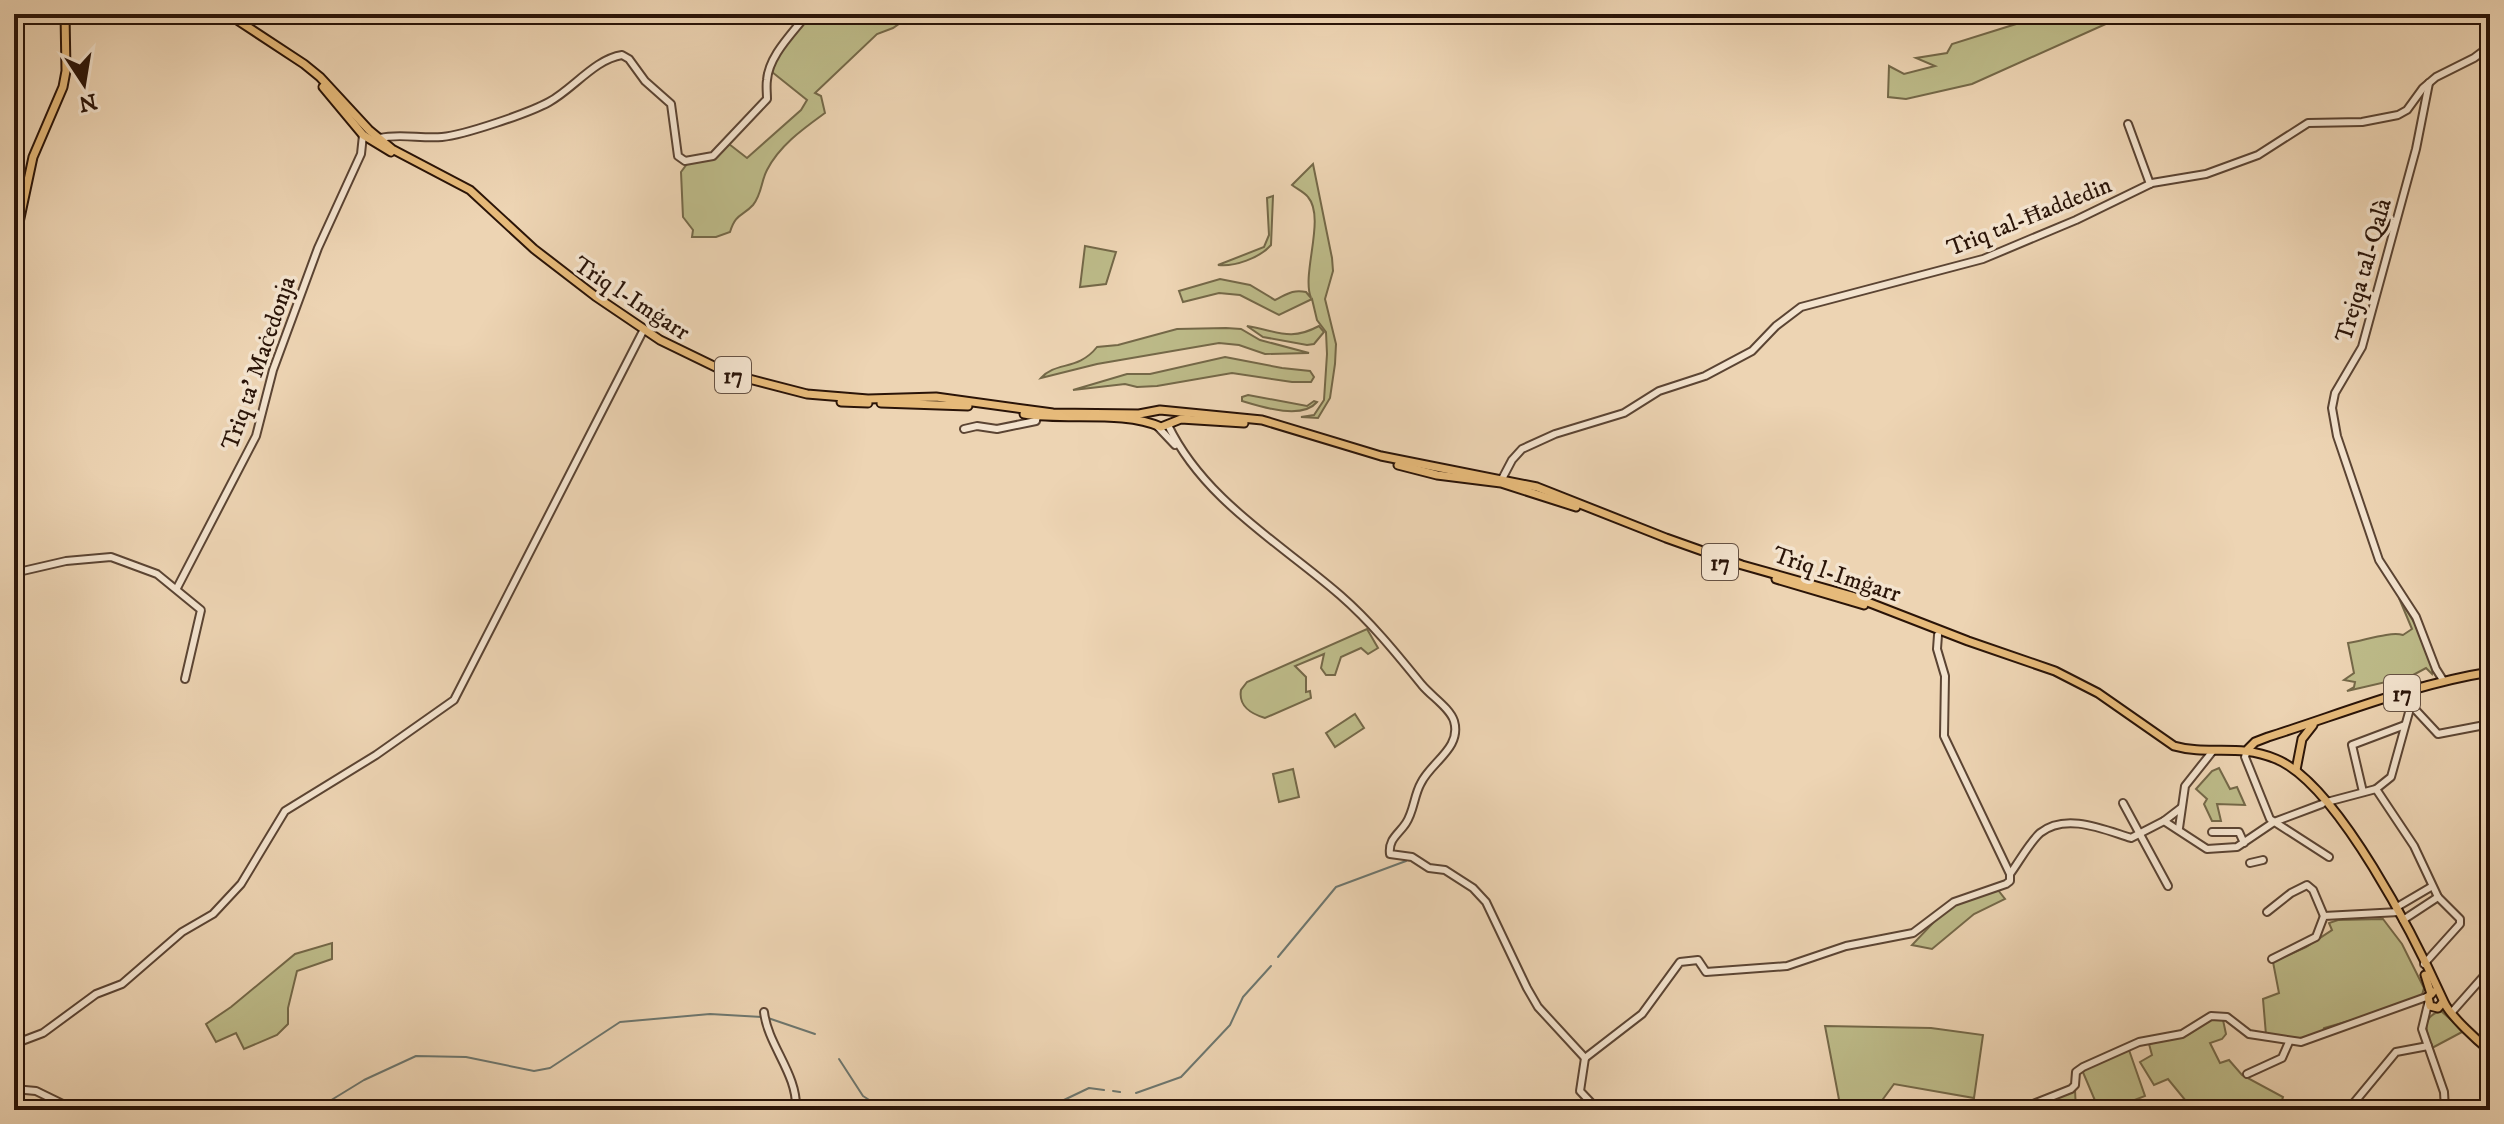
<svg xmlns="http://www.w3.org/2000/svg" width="2504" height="1124" viewBox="0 0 2504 1124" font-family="'IM FELL DW Pica',serif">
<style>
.green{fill:#bdbb89;stroke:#746848;stroke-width:2}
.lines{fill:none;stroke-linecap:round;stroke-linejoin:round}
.stream{stroke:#6d766e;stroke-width:2}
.minor-casing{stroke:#5b4433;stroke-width:10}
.major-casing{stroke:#2a1408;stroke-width:11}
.minor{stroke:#f3e3ce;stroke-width:6}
.major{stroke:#e6ba7a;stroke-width:7}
.labels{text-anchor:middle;stroke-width:7;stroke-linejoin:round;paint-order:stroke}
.shield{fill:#f3e3ce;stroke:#665243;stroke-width:2}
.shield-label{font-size:22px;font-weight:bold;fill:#2a1408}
.street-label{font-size:24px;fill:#2a1408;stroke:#f3e3ce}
</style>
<rect width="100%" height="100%" fill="#edd4b3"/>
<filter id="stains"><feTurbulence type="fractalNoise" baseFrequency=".0025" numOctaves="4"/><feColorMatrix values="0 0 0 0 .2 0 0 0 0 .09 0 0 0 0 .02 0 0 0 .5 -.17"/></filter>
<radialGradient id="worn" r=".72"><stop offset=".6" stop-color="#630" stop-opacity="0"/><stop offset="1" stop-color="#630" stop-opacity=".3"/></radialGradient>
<!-- green -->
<g class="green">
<path d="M810 14H913L893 28 877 34 815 93 821 96 825 113C803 129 780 145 767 170 761 181 762 194 753 205 742 217 736 213 730 232L716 237H692L693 230 683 217 681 172 687 164 714 158 729 144 747 158 801 110 807 100 772 72 780 49Z"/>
<path d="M2027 14H2128L1972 84 1906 99 1888 97 1889 66 1904 74 1935 66 1916 58 1947 53 1952 44 2016 24Z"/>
<path d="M1313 164 1332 258 1333 271 1325 299 1336 344 1335 364 1330 398 1318 418 1301 417 1314 415 1324 400 1327 354 1326 332 1317 320 1312 299 1279 315 1240 295 1219 293 1183 302 1179 291 1220 279 1250 285 1275 300C1286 295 1292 289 1306 292L1311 298C1301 274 1326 218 1308 197 1304 192 1297 189 1292 185Z"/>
<path d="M1273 196 1271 245C1260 258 1234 267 1218 265L1264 247 1269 235 1267 198Z"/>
<path d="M1085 246 1116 252 1106 284 1080 287Z"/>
<path d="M1247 326C1278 331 1289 342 1319 326L1324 332 1314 344 1307 345 1263 337Z"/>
<path d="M1226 328 1241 329 1260 340 1309 353 1265 354 1239 345 1219 343 1097 364 1041 378C1056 361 1078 371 1097 347L1118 345 1177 329Z"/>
<path d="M1225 357 1282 368 1310 371 1314 377 1311 382H1292L1232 373 1157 386 1137 387 1125 384 1073 390 1127 374H1150Z"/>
<path d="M1248 395 1307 406 1314 401 1317 402C1302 420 1262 407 1242 401V397Z"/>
<path d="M2399 598 2417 627 2433 668 2432 674 2426 668 2413 675 2421 682 2401 689 2390 681 2347 691 2354 687 2355 682 2344 680 2354 673 2348 643C2363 641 2390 631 2403 635L2412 629Z"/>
<path d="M1367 629 1378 648 1368 654 1361 648 1341 657 1335 675H1326L1321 668 1324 654 1295 666 1306 677V692L1310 691 1311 698 1265 718C1252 714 1238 707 1241 690L1247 682Z"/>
<path d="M1355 714 1364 728 1335 747 1326 733Z"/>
<path d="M2219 768 2230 789 2237 787 2245 805 2217 804 2221 821H2212L2204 804 2207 799 2196 789 2212 771Z"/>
<path d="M1293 769 1299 797 1279 802 1273 774Z"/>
<path d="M1998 890 2005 899 1974 914 1932 949 1912 945 1950 905Z"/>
<path d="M2383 919 2402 944 2424 988 2422 995 2377 1013 2324 1028 2322 1033 2298 1041 2266 1035 2263 999 2279 993 2273 962 2306 947 2332 930 2329 923 2338 920Z"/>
<path d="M332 943V959L297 971 288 1008V1024L277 1035 244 1049 236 1033 216 1042 206 1024 231 1007 295 954Z"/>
<path d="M2441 1011 2464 1031 2432 1048C2426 1032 2420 1017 2441 1011Z"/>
<path d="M2214 1017 2223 1020 2226 1034 2222 1039 2210 1043 2220 1063 2229 1060 2242 1075 2283 1097 2279 1110H2184L2186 1101 2168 1079 2154 1085 2140 1062 2152 1055 2149 1044 2189 1034Z"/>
<path d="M1825 1026 1931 1028 1983 1035 1974 1098 1894 1084 1875 1110H1841Z"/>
<path d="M2129 1050 2145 1096 2127 1103 2128 1110H2099L2082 1070Z"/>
<path d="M2075 1090 2076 1110H2023Z"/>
</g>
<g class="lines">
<!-- stream -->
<g class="stream">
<path d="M1278 957 1336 887 1406 861"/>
<path d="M768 1018 815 1034"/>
<path d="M839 1059 863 1096 885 1110"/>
<path d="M1113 1091 1120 1092"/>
<path d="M1136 1093 1181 1077 1230 1025 1243 997 1271 966"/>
<path d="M315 1110 364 1080 416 1056 466 1057 534 1071 550 1068 620 1022 710 1014 762 1017"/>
<path d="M1043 1110 1089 1088 1104 1090"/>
</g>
<!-- minor casing -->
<g class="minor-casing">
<g id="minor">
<path d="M2429 83 2416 149 2362 347 2335 393 2332 408 2337 436 2379 560 2416 617 2436 669 2443 680"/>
<path d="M2128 124 2150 184"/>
<path d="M380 138C399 133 422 139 442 137 464 135 529 113 549 102 573 89 595 59 622 55L629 59 645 81 671 104 678 156 685 161 713 156 767 99C767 93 766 86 767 80 769 55 793 33 807 14"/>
<path d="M1168 425C1204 500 1279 542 1340 595 1371 622 1396 653 1422 685 1431 696 1450 708 1454 721 1462 748 1431 762 1421 783 1414 795 1414 811 1406 823 1399 834 1388 839 1390 854L1412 857 1429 868 1445 870 1473 888 1486 902 1527 988 1538 1007 1585 1058"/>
<path d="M1158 427 1175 445"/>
<path d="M964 429 977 426 997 429 1036 421 1037 416"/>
<path d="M1502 479 1512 460 1522 449 1555 434 1624 413 1659 391 1705 376 1752 351 1776 326 1801 307 1983 259 2076 220 2152 183 2206 174 2258 155 2308 123 2362 122 2398 115 2407 110 2423 88 2436 77 2474 58 2490 46"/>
<path d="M14 573 66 561 111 557 157 574 201 610 185 679"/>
<path d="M177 588 256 436 273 370 318 248 361 154 363 135"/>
<path d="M1938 635 1937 649 1945 676 1944 736 2010 874"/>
<path d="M2409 691 2411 705 2438 734 2490 724"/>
<path d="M2247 750 2245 757 2270 819 2329 857"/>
<path d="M2376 789 2414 846 2438 897 2460 919V924L2424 964"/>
<path d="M2363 792 2352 745 2405 725"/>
<path d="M2327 802 2376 789 2391 777 2411 705"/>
<path d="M2123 803 2168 886"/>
<path d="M2164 821 2207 849 2237 847 2274 822 2322 804"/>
<path d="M2179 828 2185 786 2212 752"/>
<path d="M2212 832H2239L2244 843"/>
<path d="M2250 863 2263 860"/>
<path d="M2397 907 2431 887"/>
<path d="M2267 912 2291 893 2307 885 2313 890 2324 916"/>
<path d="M2403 920 2438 897"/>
<path d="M2272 959 2316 937 2324 916 2399 912"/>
<path d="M2428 1004 2422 1029 2444 1092 2445 1110"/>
<path d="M764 1012C768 1046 798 1074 796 1110"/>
<path d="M2452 1012 2490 969"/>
<path d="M14 1044 43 1033 96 994 122 984 182 932 213 914 241 884 285 811 376 755 454 700 642 333"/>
<path d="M1585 1058 1642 1014 1680 962 1698 960 1706 972 1787 966 1846 946 1913 933 1954 902 2006 884 2010 881V874C2019 862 2029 843 2040 833 2066 812 2105 830 2131 838L2164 821 2181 808"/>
<path d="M1585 1058 1580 1091 1598 1110"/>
<path d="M2247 1074 2282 1058 2289 1042"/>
<path d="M14 1089 36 1091 75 1110"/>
<path d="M1817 1110 1832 1105 1837 1110"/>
<path d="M2018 1110 2071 1089 2075 1085 2076 1072 2083 1067 2139 1042 2182 1034 2211 1016 2227 1017 2249 1034 2301 1042 2429 996"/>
<path d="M2348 1110 2396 1052 2428 1046"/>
</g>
</g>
<!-- major casing -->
<g class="major-casing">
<g id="major">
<path d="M228 14 304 64 320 77 369 130 392 149 470 190 534 249 595 296 660 340 730 374 807 394 868 399 936 397 1053 413 1139 414 1160 410 1262 420 1381 456 1537 487 1666 538 1742 565 1852 596 1968 641 2055 671 2098 693 2174 746C2209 756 2238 743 2276 759 2338 784 2417 942 2444 1002 2450 1016 2478 1041 2490 1051"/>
<path d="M323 87 363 135 391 152"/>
<path d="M14 246 33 157 63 87 66 71 65 14"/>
<path d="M841 402 868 403"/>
<path d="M881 403 968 406"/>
<path d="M1024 414C1067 421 1123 410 1161 427L1181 419 1244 423"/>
<path d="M1398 465 1437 475 1501 483 1576 507"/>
<path d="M1776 579 1864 605"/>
<path d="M2248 749 2255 742 2268 737C2341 714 2414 684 2490 672"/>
<path d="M2296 770 2302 739 2313 725"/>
<path d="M2425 975 2431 994"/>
<path d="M2433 992 2428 997 2430 1006 2438 1008 2443 1002"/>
<path d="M14 1093 22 1110"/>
</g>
</g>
<!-- minor -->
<use href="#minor" class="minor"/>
<!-- major -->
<use href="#major" class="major"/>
</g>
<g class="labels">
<!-- shield labels -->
<g class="shield">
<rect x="715" y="357" width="36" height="36" rx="6"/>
<rect x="1702" y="544" width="36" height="36" rx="6"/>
<rect x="2384" y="675" width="36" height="36" rx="6"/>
</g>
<g class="shield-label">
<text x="733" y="383">17</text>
<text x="1720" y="570">17</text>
<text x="2402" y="701">17</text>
</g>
<!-- street labels -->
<g class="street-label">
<text transform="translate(2029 216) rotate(-22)" y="8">Triq tal-Ħaddedin</text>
<text transform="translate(2363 270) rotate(-74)" y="8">Trejqa tal-Qalà</text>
<text transform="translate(632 298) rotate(33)" y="8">Triq l-Imġarr</text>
<text transform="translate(258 363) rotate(-71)" y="8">Triq ta' Maċedonja</text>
<text transform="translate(1837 574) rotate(18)" y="8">Triq l-Imġarr</text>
</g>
</g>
<!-- margin -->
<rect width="2504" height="1124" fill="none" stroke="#edd4b3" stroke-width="48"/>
<rect x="16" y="16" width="2472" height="1092" fill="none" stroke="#2a1408" stroke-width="4"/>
<rect x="24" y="24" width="2456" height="1076" fill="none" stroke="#2a1408" stroke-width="2"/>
<!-- north arrow -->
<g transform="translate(84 84) rotate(168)" stroke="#f3e3ce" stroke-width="6" paint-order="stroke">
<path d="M0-6L14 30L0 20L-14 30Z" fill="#2a1408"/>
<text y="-12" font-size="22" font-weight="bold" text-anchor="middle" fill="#2a1408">N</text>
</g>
<rect width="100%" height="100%" filter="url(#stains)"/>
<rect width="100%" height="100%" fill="url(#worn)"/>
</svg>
